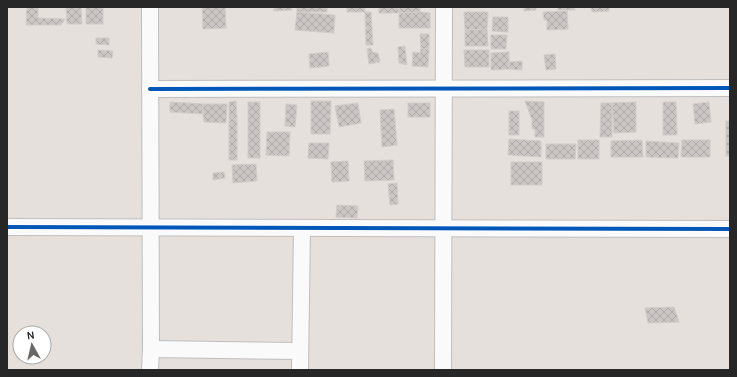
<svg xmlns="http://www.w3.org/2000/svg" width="737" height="377" viewBox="0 0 737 377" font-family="Karla,sans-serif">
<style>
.building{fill:url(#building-cross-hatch);stroke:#d1ccc8}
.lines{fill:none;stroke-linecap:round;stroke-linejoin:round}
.street-casing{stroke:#bfbebe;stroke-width:18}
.street{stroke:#fbfafa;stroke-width:16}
.cycleway-casing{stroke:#fff;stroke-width:6}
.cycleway{stroke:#0057b8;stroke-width:4}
</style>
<defs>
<pattern id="building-cross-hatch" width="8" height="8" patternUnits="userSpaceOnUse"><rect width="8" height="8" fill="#cbc6c3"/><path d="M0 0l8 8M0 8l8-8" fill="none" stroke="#aeaaa8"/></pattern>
</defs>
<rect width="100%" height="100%" fill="#e6e0dc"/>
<!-- building -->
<g class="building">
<path d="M27 7H38V18L65 19 61 25H26Z"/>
<path d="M66 7H81L82 24H67Z"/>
<rect x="86" y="7" width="17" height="17"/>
<path d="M202 7H225L226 28 203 29Z"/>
<path d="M274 7H291L292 10 274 11Z"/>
<rect x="297" y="7" width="30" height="5"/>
<rect x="347" y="7" width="18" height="5"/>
<path d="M379 7H398L399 13H379Z"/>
<path d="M400 7H420V12L399 13Z"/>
<path d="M524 7H536V10L524 11Z"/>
<path d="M558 7H574L575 10H558Z"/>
<path d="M591 7H609V11L592 12Z"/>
<path d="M567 11 568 29 547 30V20H544L543 12Z"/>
<path d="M297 12 335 15 334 33 295 30Z"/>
<path d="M365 12H371L373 45H366Z"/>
<path d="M420 12 430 13V28H399V13Z"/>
<path d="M464 12H488L487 29 465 30Z"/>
<path d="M493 17H508V32L492 31Z"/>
<path d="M487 29 488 46H465V30Z"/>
<path d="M420 34H429V49H421Z"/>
<path d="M491 35H507L506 49H491Z"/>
<path d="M96 38H109V45L96 44Z"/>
<path d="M405 46 407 65 399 63 398 47Z"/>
<path d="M371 48 372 52 378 53 380 62 369 64 367 49Z"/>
<path d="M421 49H429L428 67 412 66 413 52 420 53Z"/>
<path d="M98 50 113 51 112 58 98 57Z"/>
<path d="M464 50H489V67H465Z"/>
<path d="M328 52 329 66 310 68 309 54Z"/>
<path d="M509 52V69L491 70V53Z"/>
<path d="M555 54 556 69 546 70 544 55Z"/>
<path d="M522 61V70L509 69V62Z"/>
<path d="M236 101 237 119H229V102Z"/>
<path d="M311 101H331L330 134H311Z"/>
<path d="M525 101 544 102V137H535V129H532V120Z"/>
<path d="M170 102 203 104V114L170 112Z"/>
<rect x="248" y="102" width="12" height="56"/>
<path d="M636 102V132L614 133 612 103Z"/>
<path d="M663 102H676L677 135H663Z"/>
<path d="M709 102 711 122 695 124 693 104Z"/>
<path d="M358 103 361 123 339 127 335 106Z"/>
<rect x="408" y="103" width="22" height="14"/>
<path d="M601 103H612V137H600Z"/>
<path d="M203 104H227L226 123 204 122 203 114Z"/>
<path d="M286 104 297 105 295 127 285 126Z"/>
<path d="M394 109 397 145 382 147 380 110Z"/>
<rect x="509" y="111" width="10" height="24"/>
<rect x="229" y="119" width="8" height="41"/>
<rect x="726" y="121" width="4" height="35"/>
<path d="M267 132H290L289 156 266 155Z"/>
<path d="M509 139 541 141V157L508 155Z"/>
<rect x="578" y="140" width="21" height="19"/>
<path d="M642 140 643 157H611V141Z"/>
<path d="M682 140H710V157H681Z"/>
<path d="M646 141 679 143 678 158 646 157Z"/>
<path d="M309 143H329L328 159 308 158Z"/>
<path d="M546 144H576L575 159H546Z"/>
<path d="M393 160 394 180 365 181 364 161Z"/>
<path d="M348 161 349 181 332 182 331 162Z"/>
<rect x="511" y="162" width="31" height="23"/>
<path d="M256 164 257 181 233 183 232 165Z"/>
<path d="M224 172 225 178 213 180V173Z"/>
<path d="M397 183 398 204 390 205 388 184Z"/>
<path d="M337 205 358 206 357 218 336 217Z"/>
<path d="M674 307 679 322 648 323 645 308Z"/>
</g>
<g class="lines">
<!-- street casing -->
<g class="street-casing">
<g id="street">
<path d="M150 89 730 88"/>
<path d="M7 227 730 229"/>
<path d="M151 349 300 351"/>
<path d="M150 370 151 349 150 7"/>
<path d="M300 370 302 228"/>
<path d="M443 370 444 7"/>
</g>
</g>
<!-- street -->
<use href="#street" class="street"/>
<!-- cycleway casing -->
<g class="cycleway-casing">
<g id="cycleway">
<path d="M150 89 730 88"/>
<path d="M7 227 730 229"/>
</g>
</g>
<!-- cycleway -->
<use href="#cycleway" class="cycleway"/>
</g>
<!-- border -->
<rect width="737" height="377" fill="none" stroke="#272727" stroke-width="16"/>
<!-- north arrow -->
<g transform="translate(32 345) rotate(352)"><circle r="19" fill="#ffffff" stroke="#a9a9a9"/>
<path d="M0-3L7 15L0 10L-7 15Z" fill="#6a6866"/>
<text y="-6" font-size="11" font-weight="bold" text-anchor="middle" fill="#272727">N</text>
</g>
</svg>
